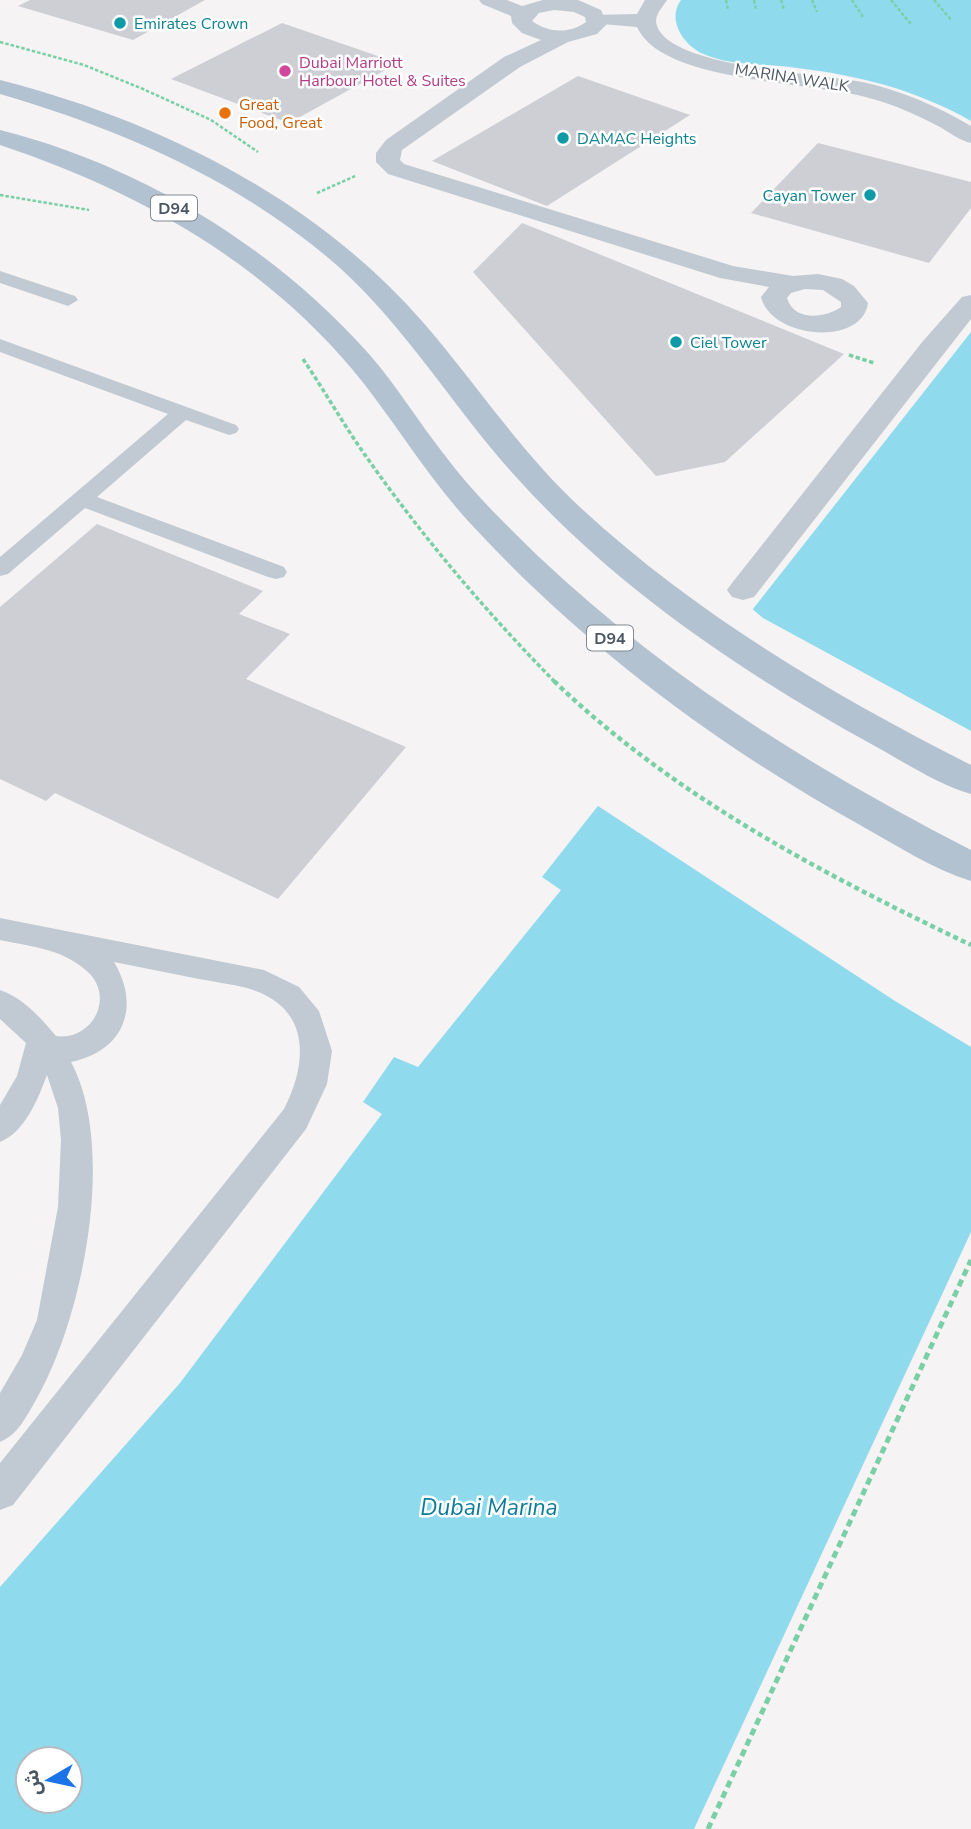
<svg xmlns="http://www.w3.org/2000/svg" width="971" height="1829" viewBox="0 0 971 1829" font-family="'Nunito Sans','Noto Sans Arabic',sans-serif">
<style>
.water{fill:#90daee;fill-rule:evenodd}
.pier{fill:#f5f3f3}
.building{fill:#cdcfd5}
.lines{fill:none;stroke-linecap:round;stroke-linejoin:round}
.path-far3{stroke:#7ad0a6;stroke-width:2.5;stroke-dasharray:3.5 2;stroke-linecap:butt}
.path-far2{stroke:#7ad0a6;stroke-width:3.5;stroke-dasharray:4.5 2.5;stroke-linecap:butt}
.path-far1{stroke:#7ad0a6;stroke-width:4.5;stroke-dasharray:5 3.5;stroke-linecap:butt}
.path{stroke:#7ad0a6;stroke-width:5;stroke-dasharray:7 4.5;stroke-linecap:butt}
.service{fill:#c1cad2;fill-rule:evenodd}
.pedestrian{fill:#c1cad2;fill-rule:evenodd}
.minor{fill:#c1cad2;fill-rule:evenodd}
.primary{fill:#b3c2d1;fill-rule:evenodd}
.culture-dot{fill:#0f9aa8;stroke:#fff;stroke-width:2.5}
.hotel-dot{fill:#d1479c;stroke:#fff;stroke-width:2.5}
.food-dot{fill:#e8710a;stroke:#fff;stroke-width:2.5}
.labels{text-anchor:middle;stroke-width:5;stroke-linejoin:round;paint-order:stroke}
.far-culture-label{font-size:16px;fill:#0d838f;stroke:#fff;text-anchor:start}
.far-hotel-label{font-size:16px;fill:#b23c85;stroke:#fff;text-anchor:start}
.far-street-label{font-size:16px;fill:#4a5661;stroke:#fff}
.far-food-label{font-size:16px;fill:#c56008;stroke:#fff;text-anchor:start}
.shield{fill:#fff;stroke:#808990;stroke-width:2}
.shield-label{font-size:16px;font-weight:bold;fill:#4a5661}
.near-water-label{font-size:23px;font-style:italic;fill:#0c7c9b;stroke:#fff}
</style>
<rect width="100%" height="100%" fill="#f5f3f3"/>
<!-- water -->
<g class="water">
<path d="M681 0H971V121C917 90 858 75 797 68 765 63 731 67 701 53 682 43 667 19 681 0Z"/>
<path d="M971 332V1232L694 1829H0V1587L180 1383 382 1114 363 1102 394 1057 418 1067 561 890 542 877ZM28 1759H70V1801H28Z"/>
</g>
<!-- pier -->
<path class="pier" d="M750 607 763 618 971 731V1047L895 1001 595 804Z"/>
<!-- building -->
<g class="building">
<path d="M30 0H205L133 40 18 6Z"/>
<path d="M282 23 398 63 289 123 171 79Z"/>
<path d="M578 76 690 115 547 206 432 161Z"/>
<path d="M818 143 971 182V208L929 263 751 213Z"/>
<path d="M522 223 540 230 844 354 725 462 656 476 473 272Z"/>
<path d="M97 524 263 591 239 614 290 634 246 679 406 747 278 899 55 793 46 801 0 779V607Z"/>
</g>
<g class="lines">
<!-- path-far3 -->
<g class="path-far3">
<path d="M726 0 728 10"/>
<path d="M754 0 756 10"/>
<path d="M781 0 784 10"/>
<path d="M812 0 817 12"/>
<path d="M852 0 863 17"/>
<path d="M891 0 911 24"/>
<path d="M934 0 952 21"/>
<path d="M0 42 84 65 143 89 211 120 258 152"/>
<path d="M317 193 355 176"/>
<path d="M0 195 89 210"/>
</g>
<!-- path-far2 -->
<g class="path-far2">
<path d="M849 355 874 363"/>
<path d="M303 359C326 393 346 429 370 462 426 541 488 614 556 683"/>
</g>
<!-- path-far1 -->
<path class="path-far1" d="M554 681C673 796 823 874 971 945"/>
<!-- path -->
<path class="path" d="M708 1829 971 1260"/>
<!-- service -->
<g class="service">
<path d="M0 271 75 296 78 300 68 306 0 283Z"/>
<path d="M0 339 236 425 239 429 236 433 229 435 186 420 97 497 284 567 287 572 284 577 276 579 268 577 85 508 8 574 0 576V557L168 414 0 352Z"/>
<path d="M0 918 264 970 299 987 319 1011 332 1051 327 1084 306 1129 13 1505 0 1510V1463L284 1109C309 1060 310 1006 247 988 231 984 215 982 199 979 171 973 142 968 114 962 141 1007 124 1051 71 1062 117 1148 83 1317 37 1398 27 1415 19 1434 0 1442V1393L22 1355 37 1320 58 1207 61 1140 58 1108 47 1075C38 1099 25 1132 0 1142V1105L17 1076 26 1043 0 1019V990C23 998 40 1017 56 1036 91 1041 114 1000 90 974 65 949 33 947 0 940Z"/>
</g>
<!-- pedestrian -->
<g class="pedestrian">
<path d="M645 0H667C660 11 650 19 661 33 688 68 817 73 862 82 900 90 937 106 971 126V143C959 140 949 132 938 126 917 115 895 105 873 99 817 81 662 84 637 27L590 23 587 19 590 15 637 14Z"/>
<path d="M971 295V319L754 597 743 600 732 597 727 590 732 583 923 341 962 297Z"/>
</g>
<!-- minor -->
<path class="minor" d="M479 0H507L522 6 543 0H578L601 10 607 24 597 34 568 42 520 67 402 150 400 160 404 164 733 266 793 276 818 274 842 279 854 286 868 303C862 347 771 339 761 297L769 287 720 278 388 174 376 162V153L386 140 504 57 541 40 522 33 512 23 511 16 482 4ZM554 10 574 12 585 17 586 22C570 34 548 33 532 21L539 13ZM805 289 823 290 841 302V307C826 318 794 322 787 298L791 293Z"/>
<!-- primary -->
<g class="primary">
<path d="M0 80C157 120 313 197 421 320 476 383 520 452 582 509 697 615 833 695 971 765V794C937 784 904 762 873 745 744 674 616 588 517 478 455 410 409 331 340 268 243 182 123 130 0 94Z"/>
<path d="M0 130C140 165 274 247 369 354 396 385 418 421 443 453 471 491 505 524 539 557 667 678 815 770 971 850V881C932 869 896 845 860 825 716 745 581 644 469 522 425 474 393 418 352 369 259 259 135 190 0 145Z"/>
</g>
</g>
<!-- markers -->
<g class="culture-dot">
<circle cx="120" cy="23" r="7"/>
<circle cx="563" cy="138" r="7"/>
<circle cx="870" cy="195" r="7"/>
<circle cx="676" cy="342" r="7"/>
</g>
<circle class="hotel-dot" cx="285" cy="71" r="7"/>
<circle class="food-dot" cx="225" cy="113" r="7"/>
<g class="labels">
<!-- far-culture labels -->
<g class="far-culture-label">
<text x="134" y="29">Emirates Crown</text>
<text x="577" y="144">DAMAC Heights</text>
<text x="856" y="201" text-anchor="end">Cayan Tower</text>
<text x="690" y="348">Ciel Tower</text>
</g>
<!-- far-hotel labels -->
<g class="far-hotel-label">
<text x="299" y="68">Dubai Marriott<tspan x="299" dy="18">Harbour Hotel &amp; Suites</tspan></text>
</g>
<!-- far-street labels -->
<g class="far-street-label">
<text transform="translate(792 77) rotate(9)" y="6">MARINA WALK</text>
</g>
<!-- far-food labels -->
<g class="far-food-label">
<text x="239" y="110">Great<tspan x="239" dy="18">Food, Great</tspan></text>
</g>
<!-- shield labels -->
<g class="shield">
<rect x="151" y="195.5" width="46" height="25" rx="5"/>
<rect x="587" y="625.5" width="46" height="25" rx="5"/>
</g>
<g class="shield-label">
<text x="174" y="214">D94</text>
<text x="610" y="644">D94</text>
</g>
<!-- near-water labels -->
<g class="near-water-label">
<text x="489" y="1515">Dubai Marina</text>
</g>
</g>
<!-- north arrow -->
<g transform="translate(49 1780) rotate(261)"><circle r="33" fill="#ffffff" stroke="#b7bbc0" stroke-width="2"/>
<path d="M0-5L12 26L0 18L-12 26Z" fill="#1a73e8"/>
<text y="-10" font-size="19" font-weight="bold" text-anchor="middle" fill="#4a5661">ش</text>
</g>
</svg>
